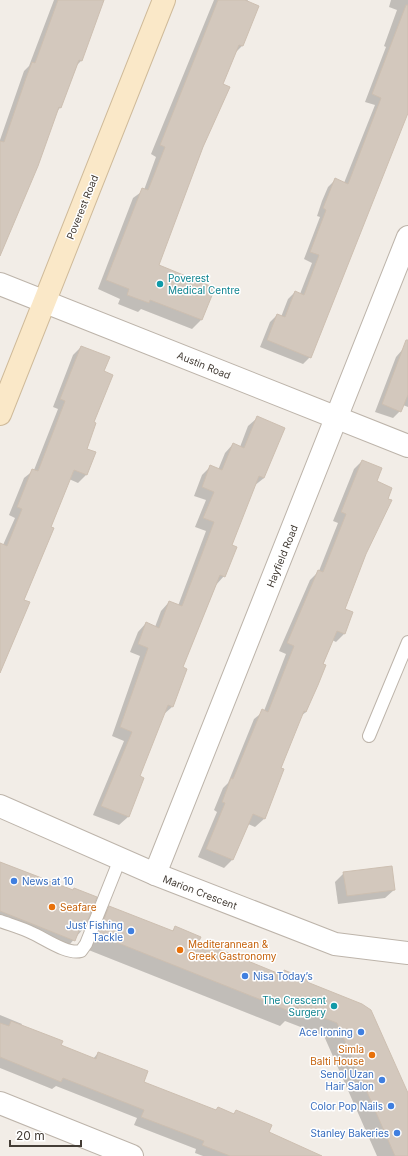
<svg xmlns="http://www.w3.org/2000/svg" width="408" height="1156" viewBox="0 0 408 1156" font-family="Inter,sans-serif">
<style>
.shadow{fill:#0003}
.building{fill:#d3c8bd;stroke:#cdbfb1}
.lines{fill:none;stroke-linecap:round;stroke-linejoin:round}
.lane-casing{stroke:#bdb4aa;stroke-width:14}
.street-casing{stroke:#bdb4aa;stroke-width:24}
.secondary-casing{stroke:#cfba99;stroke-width:24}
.lane{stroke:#fff;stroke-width:12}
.street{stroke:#fff;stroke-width:22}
.secondary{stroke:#fae8c8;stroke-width:22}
.culture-dot{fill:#0f9aa8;stroke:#fff;stroke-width:1.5}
.shop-dot{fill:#3f7fe0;stroke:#fff;stroke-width:1.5}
.food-dot{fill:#e8710a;stroke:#fff;stroke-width:1.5}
.labels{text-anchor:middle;stroke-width:3;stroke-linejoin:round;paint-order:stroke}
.street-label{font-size:10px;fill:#443d36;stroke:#fff}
.culture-label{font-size:10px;fill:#0d838f;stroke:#fff;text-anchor:start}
.shop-label{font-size:10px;fill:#366cbe;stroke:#fff;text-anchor:end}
.food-label{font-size:10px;fill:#c56008;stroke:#fff;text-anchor:start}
</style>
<rect width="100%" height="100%" fill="#f2ede7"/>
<!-- shadow -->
<g class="shadow">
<path d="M54 0H103L81 61 77 65 60 108 57 111 0 255V140L24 71 29 66Z"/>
<path d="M214 0H248L247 2 258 6 242 46 234 54 222 85 203 147 157 266 213 288 201 320 192 329 141 309 138 312 118 304 120 299 98 289 133 198 144 190 156 157 151 154Z"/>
<path d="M391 0H408V110L310 357 303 364 260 347 270 322 277 315 281 317 288 299 295 292 300 294 312 263 304 259 320 217 317 216 322 201 328 187 335 180 344 183 375 105 365 102 386 47 384 46 397 10 389 7Z"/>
<path d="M81 347 103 372 93 423 85 449 86 475 78 483 69 479 23 600 0 669V549L3 545 15 518 9 515 24 478 34 470 58 409 53 407 73 355Z"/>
<path d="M403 349 408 350V407L403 405 400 411 393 418 375 412 396 357Z"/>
<path d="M257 418 264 478 254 486 231 546 224 576 216 585 182 668 186 670 172 707 163 715 139 777 128 817 119 825 93 815 124 741 112 736 140 656 130 652 138 632 146 623 155 627 161 611 169 602 178 606 206 531 195 527 206 500 194 496 202 475 210 467 218 470 225 453 233 444 240 447 248 426Z"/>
<path d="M362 461 376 482 365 554 344 609 352 613 344 634 336 642 332 640 306 712 301 716 280 768 283 769 264 819 255 827 248 824 232 860 224 868 198 857 217 812 214 810 223 788 228 783 254 719 264 711 286 654 279 651 310 580 319 571 338 523 333 521 354 469Z"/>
<path d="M0 862 72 891 74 889 83 929 64 951 0 925Z"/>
<path d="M344 873 394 890 385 898 338 904 335 882Z"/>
<path d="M110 907 171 932 176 927 198 941 280 975 284 971 305 983 408 1097V1156H377L324 1036 285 1021 280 1026 86 949 96 920Z"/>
<path d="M0 1015 22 1024 21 1026 60 1045 93 1059 98 1053 142 1082 215 1111 218 1108 233 1114 236 1112 267 1133 310 1156H203L195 1153 196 1149 134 1125 137 1118 56 1086 52 1089 0 1068Z"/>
</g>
<!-- building -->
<g class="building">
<path d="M58 0H104L82 61 79 60 61 108 59 107 38 166 0 256V141L4 142 26 78 32 62 35 63Z"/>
<path d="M218 0H245L259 6 243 46 239 45 223 84 230 87 203 147 159 265 215 288 202 320 150 300 149 303 127 295 129 289 106 280 142 188 148 190 165 147 160 145Z"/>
<path d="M406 5H408V113L311 358 267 340 277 314 285 317 295 291 304 295 319 255 310 252 326 210 323 208 335 178 348 184 381 98 372 94Z"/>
<path d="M406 340H408V395L401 412 382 404Z"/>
<path d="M81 346 110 357 104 371 113 375 94 422 96 423 87 449 96 452 87 475 74 470 51 527 54 528 24 600 30 602 0 673V543L7 546 22 509 17 507 32 469 38 471 65 401 60 399Z"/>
<path d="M257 416 285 428 264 478 259 476 232 545 237 547 225 577 220 575 183 667 187 669 173 707 168 705 140 776 144 778 129 817 101 806 132 732 120 727 148 648 138 644 146 622 159 628 169 601 182 606 214 522 203 518 214 492 202 487 210 465 222 470 233 443 244 448Z"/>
<path d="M362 460 382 468 377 481 392 488 388 499 392 500 366 554 345 609 353 612 345 634 337 631 323 664 326 665 318 685 306 712 304 711 281 768 284 769 265 819 253 814 233 860 206 849 225 803 222 802 231 778 233 779 262 709 268 712 284 671 294 646 287 643 318 570 323 572 346 514 341 512Z"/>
<path d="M0 862 73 890 74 888 97 897 84 930 80 928 75 941 0 911Z"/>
<path d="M392 866 395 890 347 896 343 872Z"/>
<path d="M109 906 173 931 175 926 201 937 199 941 282 975 284 970 308 980 307 982 362 1004 371 1010 408 1093V1156H395L337 1023 296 1007 294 1013 98 935Z"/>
<path d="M11 1021 63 1041 61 1045 96 1059 98 1052 148 1071 144 1082 216 1110 218 1107 234 1114 236 1110 272 1125 269 1132 322 1156H230L202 1145 204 1141 141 1117 144 1110 63 1078 61 1082 0 1057V1023L9 1026Z"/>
</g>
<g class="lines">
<!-- lane casing -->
<g class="lane-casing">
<g id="lane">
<path d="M369 736 408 642"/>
<path d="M0 921C11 925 22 928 32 933 44 938 67 955 81 951L86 944 120 859"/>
</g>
</g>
<!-- street casing -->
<g class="street-casing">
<g id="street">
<path d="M0 284 408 446"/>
<path d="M0 806 155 874 335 944 408 953"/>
<path d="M155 874 408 237"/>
<path d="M0 1103 132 1156"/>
</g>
</g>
<!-- secondary casing -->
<g class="secondary-casing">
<path id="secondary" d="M0 414 164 0"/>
</g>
<!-- lane -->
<use href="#lane" class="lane"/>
<!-- street -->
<use href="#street" class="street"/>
<!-- secondary -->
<use href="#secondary" class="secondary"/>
</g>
<!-- markers -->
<g class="culture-dot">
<circle cx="160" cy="284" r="4"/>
<circle cx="334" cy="1006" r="4"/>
</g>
<g class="shop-dot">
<circle cx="14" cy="881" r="4"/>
<circle cx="131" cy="931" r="4"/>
<circle cx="245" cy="976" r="4"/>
<circle cx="361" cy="1032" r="4"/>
<circle cx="382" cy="1080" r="4"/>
<circle cx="391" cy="1106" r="4"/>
<circle cx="397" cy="1133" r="4"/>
</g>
<g class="food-dot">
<circle cx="52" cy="907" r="4"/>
<circle cx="180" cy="950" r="4"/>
<circle cx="372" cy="1055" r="4"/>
</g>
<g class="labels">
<!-- street labels -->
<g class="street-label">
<text transform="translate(82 207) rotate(-68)" y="4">Poverest Road</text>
<text transform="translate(204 365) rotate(22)" y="4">Austin Road</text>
<text transform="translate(282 556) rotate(-68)" y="4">Hayfield Road</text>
<text transform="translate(200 892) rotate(21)" y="4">Marion Crescent</text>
</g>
<!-- culture labels -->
<g class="culture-label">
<text x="168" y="282">Poverest<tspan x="168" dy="12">Medical Centre</tspan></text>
<text x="326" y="1004" text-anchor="end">The Crescent<tspan x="326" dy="12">Surgery</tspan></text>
</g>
<!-- shop labels -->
<g class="shop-label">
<text x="22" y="885" text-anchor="start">News at 10</text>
<text x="123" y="929">Just Fishing<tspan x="123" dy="12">Tackle</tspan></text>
<text x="253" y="980" text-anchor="start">Nisa Today’s</text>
<text x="353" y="1036">Ace Ironing</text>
<text x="374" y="1078">Senol Uzan<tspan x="374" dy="12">Hair Salon</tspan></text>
<text x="383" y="1110">Color Pop Nails</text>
<text x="389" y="1137">Stanley Bakeries</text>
</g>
<!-- food labels -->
<g class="food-label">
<text x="60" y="911">Seafare</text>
<text x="188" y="948">Mediterannean &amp;<tspan x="188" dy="12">Greek Gastronomy</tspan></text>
<text x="364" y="1053" text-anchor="end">Simla<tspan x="364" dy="12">Balti House</tspan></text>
</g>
</g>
<!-- scale -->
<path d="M10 1140v6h71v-6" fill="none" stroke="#443d36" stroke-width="2"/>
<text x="16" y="1140" font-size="12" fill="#443d36" stroke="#ffffff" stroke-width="3" paint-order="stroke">20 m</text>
</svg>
